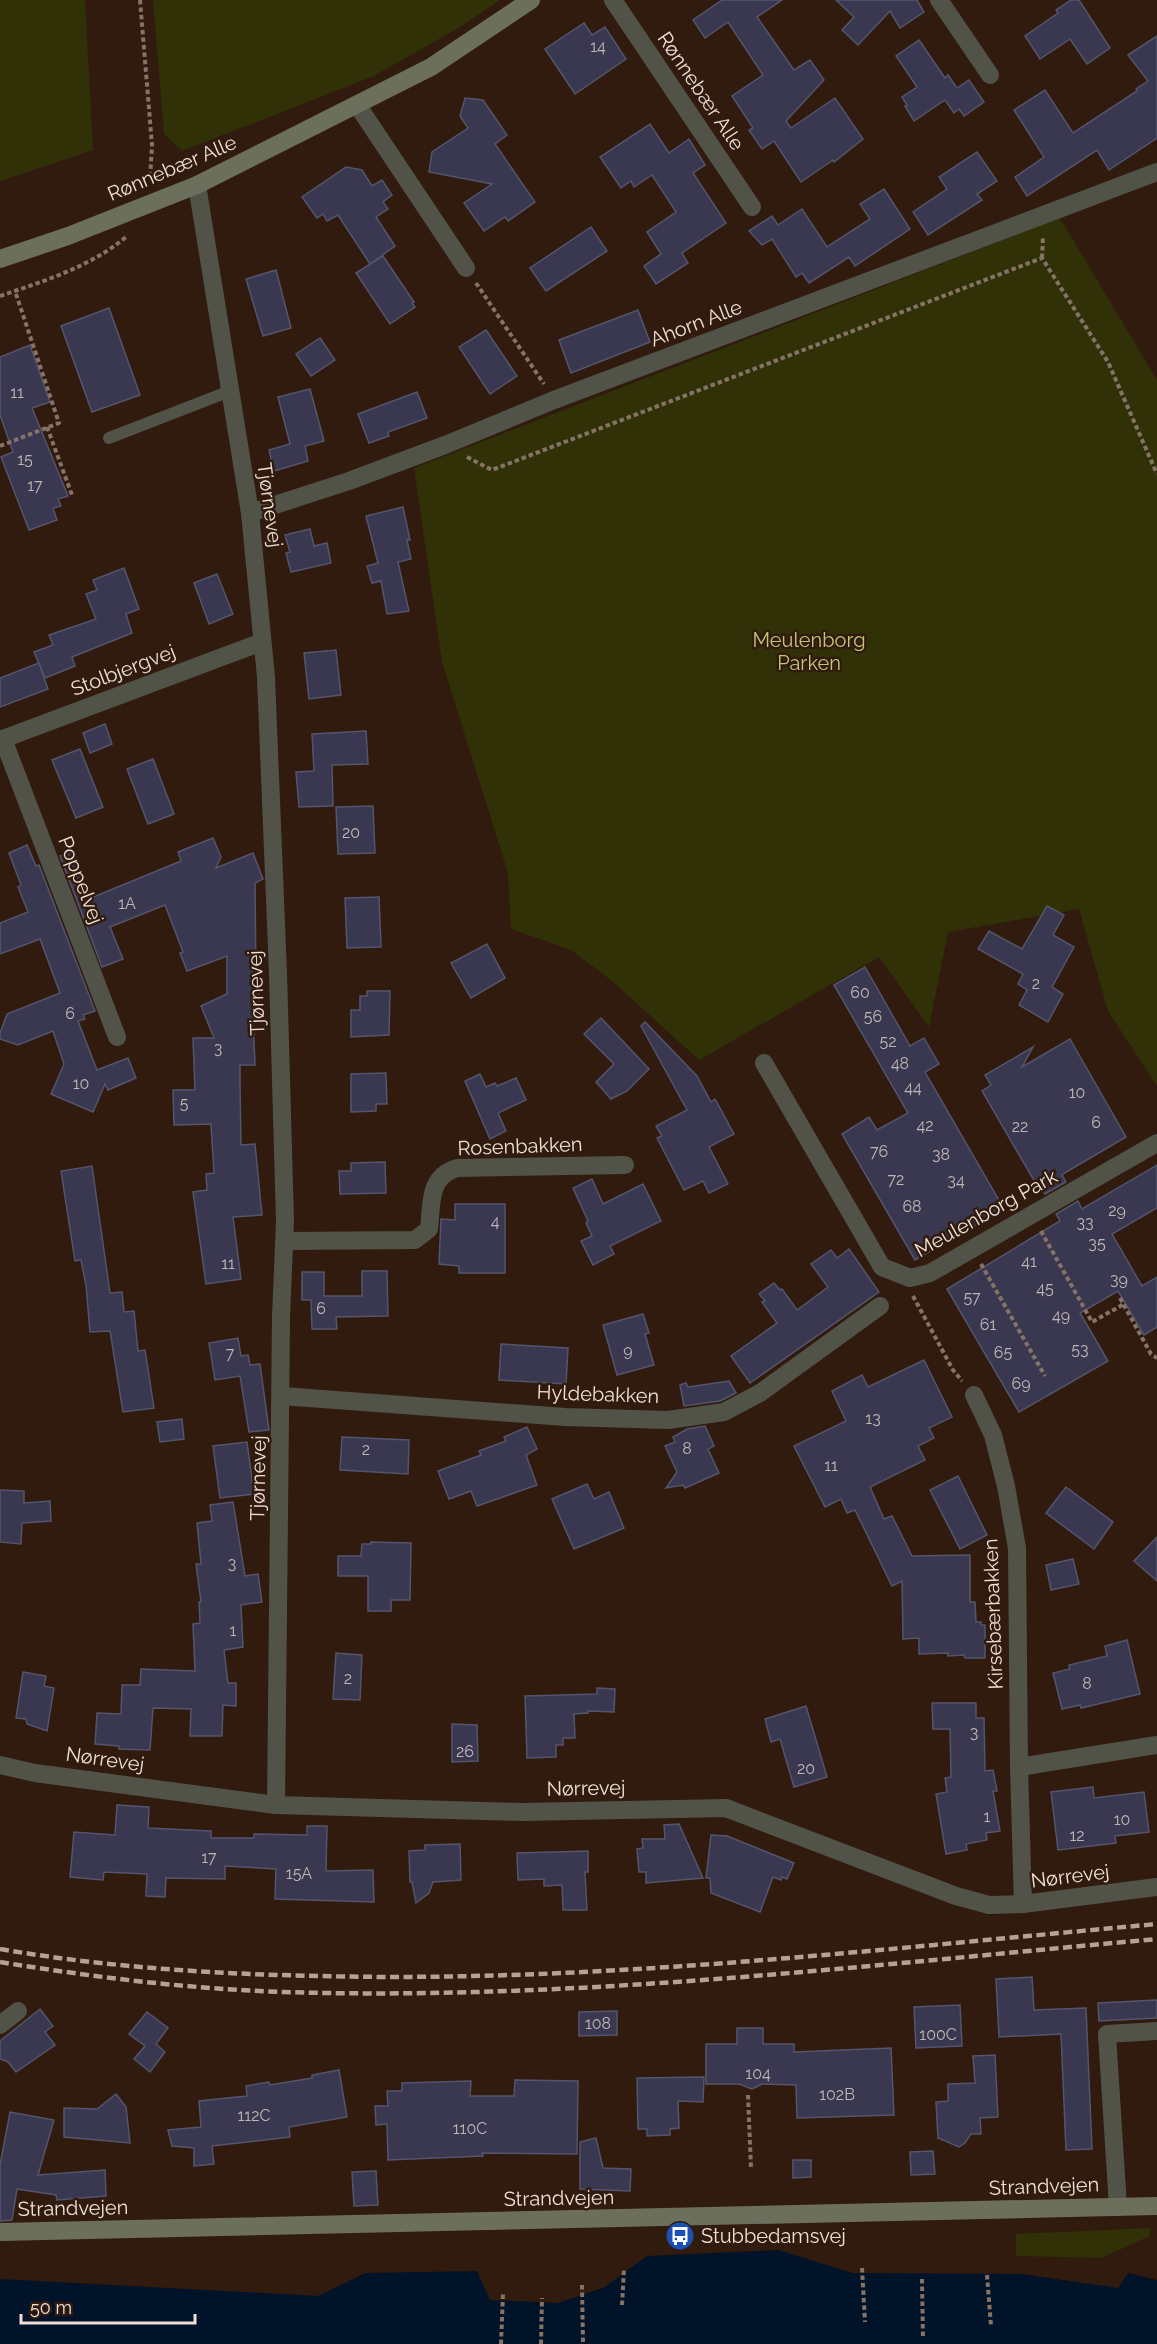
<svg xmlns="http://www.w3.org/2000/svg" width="1157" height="2344" viewBox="0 0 1157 2344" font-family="Raleway,sans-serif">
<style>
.green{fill:#303107}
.water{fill:#001329}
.building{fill:#393850;stroke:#54546d;stroke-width:1.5}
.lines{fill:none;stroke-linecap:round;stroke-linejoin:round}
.path{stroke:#867368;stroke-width:4;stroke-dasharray:4.5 3;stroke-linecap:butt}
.service{stroke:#525348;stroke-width:12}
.minor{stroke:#525348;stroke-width:18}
.secondary{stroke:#6d6f5d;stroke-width:18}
.rail{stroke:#b4a298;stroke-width:4.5;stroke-dasharray:9 4.5;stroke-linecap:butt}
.labels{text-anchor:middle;stroke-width:5;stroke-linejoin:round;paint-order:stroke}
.number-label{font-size:16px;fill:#c2b6b5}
.street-label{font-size:20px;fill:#efe0d7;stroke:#311b0e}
.park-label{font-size:20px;fill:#c2c679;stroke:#311b0e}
.poi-label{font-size:20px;fill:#efe0d7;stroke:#311b0e;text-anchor:start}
</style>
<rect width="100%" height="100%" fill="#311b0e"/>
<!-- green -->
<g class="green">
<path d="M0 0H85L93 150 0 181Z"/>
<path d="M153 0H500L460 27 374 76 182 151 164 134Z"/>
<path d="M1060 218 1157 380V1086L1108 1011 1079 909 948 932 929 1027 879 957 699 1060 612 981 571 950 511 929 508 873 442 662 414 468Z"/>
<path d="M1150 2228V2236L1101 2258 1016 2256V2234Z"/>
</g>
<!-- water -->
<path class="water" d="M778 2250 853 2273 1021 2274 1118 2288 1128 2273 1157 2280V2344H0V2279L318 2296 366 2273 477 2271 490 2300 558 2303 605 2287 647 2256Z"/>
<!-- building -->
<g class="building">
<path d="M722 0H782L757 17 794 70 810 60 824 80 786 121 791 128 835 98 863 139 834 162 833 160 801 182 774 141 762 149 749 130 753 128 732 96 763 75 728 22 705 38 693 20Z"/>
<path d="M836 0H917L924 12 900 28 890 11 858 45 842 30 854 17Z"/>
<path d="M1071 0H1079L1110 48 1087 64 1070 39 1040 59 1025 36 1058 13 1056 10Z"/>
<path d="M584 23 592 35 605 27 626 59 575 94 545 49Z"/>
<path d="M1157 36V138L1109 170 1097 150 1027 196 1015 177 1044 157 1014 110 1045 90 1073 133 1137 91 1136 89 1148 81 1128 55Z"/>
<path d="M919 40 945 78 948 75 957 88 969 80 984 102 964 116 959 109 954 113 945 100 914 121 905 106 907 105 902 97 917 87 896 56Z"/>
<path d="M465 98 483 100 507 135 495 144 535 202 508 221 505 217 484 231 464 203 492 184 429 172 432 152 468 128 460 116Z"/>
<path d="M650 124 669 153 689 139 705 165 693 173 726 223 682 253 688 263 656 284 644 266 661 254 647 232 676 212 652 175 634 187 631 181 621 188 600 157Z"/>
<path d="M977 152 997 181 977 194 982 200 928 235 913 212 947 189 939 177Z"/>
<path d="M346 167 362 170 372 186 382 180 392 195 383 202 388 209 376 217 395 246 370 264 338 215 327 221 323 214 317 218 302 197Z"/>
<path d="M884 189 910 229 855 266 849 257 809 283 802 273 796 277 772 239 762 245 749 231 772 216 778 225 802 209 827 247 870 219 860 204Z"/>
<path d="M591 227 607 251 546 291 530 268Z"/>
<path d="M383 256 414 302 412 303 415 307 390 324 356 273Z"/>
<path d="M276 270 291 328 263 336 246 279Z"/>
<path d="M109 308 140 395 92 412 61 326Z"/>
<path d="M638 310 650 342 571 373 559 340Z"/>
<path d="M486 330 517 376 490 394 459 347Z"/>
<path d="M320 338 335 360 311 376 296 354Z"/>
<path d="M30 345 50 402 32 408 68 496 58 499 61 506 53 508 57 520 29 530 1 457 13 452 0 415V357Z"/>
<path d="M310 389 324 441 305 446 308 461 274 471 269 450 290 444 278 397Z"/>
<path d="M417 392 427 418 388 432 389 436 369 443 358 414Z"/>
<path d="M403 507 410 540H407L411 559 398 562 409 611 387 614 381 581 372 583 367 566 378 563 366 516Z"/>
<path d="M310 529 314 546 327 543 331 563 291 572 286 553 290 552 285 535Z"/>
<path d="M124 568 139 609 126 614 132 633 72 657 75 666 45 678 34 652 53 645 49 635 96 619 86 594 97 590 93 580Z"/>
<path d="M217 574 233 614 209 624 194 583Z"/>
<path d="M336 650 341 695 309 699 304 653Z"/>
<path d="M39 663 48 689 0 707V678Z"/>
<path d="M105 724 112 744 90 753 83 733Z"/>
<path d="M366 731 368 764 332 765 333 806 299 807 296 772 314 771 312 734Z"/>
<path d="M80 749 103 807 76 818 52 760Z"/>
<path d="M153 759 174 814 148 824 127 769Z"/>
<path d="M373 806 375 853 338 854 336 807Z"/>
<path d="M213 838 221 857 216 868 253 853 263 879 255 883 256 982 259 981V1004H258V1017H253L255 1065H240V1085L241 1145 255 1144 262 1215 233 1217 241 1279 206 1284 193 1192 207 1190 206 1174 214 1173 211 1124 174 1125 173 1090H195L193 1038H214L201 1006 227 994V956L187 971 180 953 183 952 165 905 110 927 123 959 102 967 60 856 72 852 91 898 181 861 178 852Z"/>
<path d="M27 845 36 866 39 865 95 1011 83 1015 85 1019 78 1021 97 1070 128 1058 136 1078 108 1090 105 1084 93 1112 51 1094 64 1064 53 1031 18 1045 0 1039V1033L7 1014 60 993 40 939 0 954V923L28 912 18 887 21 885 9 853Z"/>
<path d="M379 897 381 947 347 948 345 898Z"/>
<path d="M1047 906 1064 915 1053 935 1074 947 1052 987 1063 994 1048 1022 1019 1005 1027 990 1018 984 1023 974 978 949 989 931 1022 949Z"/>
<path d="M487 944 505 978 471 998 451 963Z"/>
<path d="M865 967 910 1046 924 1038 939 1064 925 1072 1004 1209 915 1260 842 1134 869 1117 877 1130 908 1113 834 985Z"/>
<path d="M367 991H390L389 1035 351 1037V1010H360V996H367Z"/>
<path d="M601 1018 649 1069 627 1091 611 1099 596 1082 614 1064 584 1034Z"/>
<path d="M645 1022 697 1076 711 1102 715 1099 734 1134 709 1147 728 1184 709 1193 703 1181 684 1190 657 1138 662 1136 656 1126 687 1110 641 1026Z"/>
<path d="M1070 1039 1126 1137 1068 1171 1062 1175 1066 1182 1045 1194 1041 1187 1039 1189 982 1091 991 1085 985 1075 1033 1047 1022 1067Z"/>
<path d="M386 1073 387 1104H376V1111L351 1112V1074Z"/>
<path d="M480 1074 486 1087 495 1083 497 1086 516 1078 526 1100 498 1113 506 1131 490 1139 465 1081Z"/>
<path d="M385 1162 386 1193 340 1194 339 1171H351V1163Z"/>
<path d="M1157 1165V1208L1112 1234 1142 1286 1157 1277V1327L1144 1335 1118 1291 1080 1313 1108 1361 1019 1412 947 1289 1060 1221 1056 1214 1078 1201 1082 1209Z"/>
<path d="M92 1166 110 1293 122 1292 124 1312 134 1311 138 1351 145 1350 154 1408 123 1412 110 1331 90 1332 86 1285 81 1260 75 1261 61 1171Z"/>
<path d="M592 1179 603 1204 643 1184 661 1221 610 1246 614 1254 593 1265 581 1241 592 1236 586 1223 588 1221 573 1188Z"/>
<path d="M455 1204H505V1273H459V1266L439 1264 441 1219 455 1220Z"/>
<path d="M849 1249 879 1292 750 1383 731 1356 777 1323 762 1302 765 1301 759 1294 774 1283 780 1290 782 1289 797 1310 828 1287 811 1264 831 1250 837 1258Z"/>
<path d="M362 1271H387L388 1316 336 1317 337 1329H312L311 1300H302V1272H324V1296H362Z"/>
<path d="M643 1314 649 1333 645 1334 654 1365 617 1375 603 1325Z"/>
<path d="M238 1338 241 1356 248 1355 250 1365 260 1364 269 1430 249 1432 240 1376 215 1380 209 1343Z"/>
<path d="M501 1344 568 1348 566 1384 499 1380Z"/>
<path d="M924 1360 952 1417 929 1428 934 1438 918 1446 925 1460 870 1487 884 1519 892 1516 912 1556 970 1555V1602H975L976 1622H981V1625H985V1658H965L964 1655 948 1656V1653L919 1654V1638L903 1639 902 1581 892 1586 855 1510 847 1513 841 1499 825 1507 794 1446 846 1421 832 1391 862 1375 868 1387Z"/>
<path d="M729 1381 736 1393 720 1401 684 1406 680 1385 686 1383 688 1387Z"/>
<path d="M182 1419 184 1439 160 1442 157 1422Z"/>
<path d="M705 1426 714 1446 708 1449 719 1473 685 1488 683 1485 666 1488 677 1472 665 1446 675 1442 673 1437 687 1429Z"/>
<path d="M527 1427 537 1449 526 1455 537 1485 477 1506 471 1491 449 1499 438 1471 481 1455 479 1451 506 1441 504 1437Z"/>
<path d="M342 1437 409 1440 408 1474 340 1470Z"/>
<path d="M247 1442 254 1494 220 1498 213 1446Z"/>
<path d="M958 1476 987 1535 960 1549 930 1490Z"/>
<path d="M587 1484 594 1499 609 1492 624 1528 574 1549 552 1499Z"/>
<path d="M1066 1487 1113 1522 1094 1549 1046 1513Z"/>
<path d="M0 1490 24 1491V1503L50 1501 51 1521 22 1523 21 1544 0 1542Z"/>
<path d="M233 1502 245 1576 258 1574 262 1602 241 1605 243 1647 224 1650 228 1683H236V1706L223 1705 222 1736H190L191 1709 153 1708 150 1750 119 1749V1746L95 1744 97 1713 121 1714 122 1685H140L141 1669 195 1671 193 1624 200 1623 199 1602H201L196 1564H201L197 1523 212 1521 210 1505Z"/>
<path d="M1157 1537V1581L1134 1561Z"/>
<path d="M371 1542 411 1543 410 1600H391V1611H368V1576H338V1556H361L362 1544H371Z"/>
<path d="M1073 1559 1079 1584 1051 1590 1046 1565Z"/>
<path d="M1127 1640 1140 1694 1081 1708 1080 1705 1062 1709 1053 1673 1070 1669 1069 1665 1107 1656 1105 1646Z"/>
<path d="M336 1653 362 1655 360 1700 333 1699Z"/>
<path d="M23 1672 46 1676 44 1686 54 1688 47 1731 27 1724 26 1719 16 1718Z"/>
<path d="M597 1688 615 1689 614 1712 588 1711V1713L574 1714 575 1738H563V1745H556V1757L527 1758 525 1696 597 1694Z"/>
<path d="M932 1703H976V1718H984L985 1771 993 1770 997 1791H993L1000 1831 986 1833 987 1840 966 1844 967 1850 946 1854 936 1794 947 1792 945 1778 951 1777 950 1729H933Z"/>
<path d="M806 1706 827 1777 794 1787 780 1739 771 1742 765 1719Z"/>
<path d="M452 1724 477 1725 478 1761 452 1762Z"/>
<path d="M1093 1787 1094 1798 1144 1792 1149 1832 1115 1836 1116 1843 1058 1850 1051 1792Z"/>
<path d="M117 1805 149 1807 148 1828 211 1831V1838H254V1834L307 1835V1826H327L326 1871 373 1870 374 1902 275 1899 276 1869 225 1866V1879L166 1878 165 1897 146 1896 147 1874 104 1872 103 1880 70 1877 74 1832 115 1835Z"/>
<path d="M679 1824 703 1878 646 1883V1872H639L637 1849 643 1848 642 1839H665L664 1825Z"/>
<path d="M711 1835 727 1836 794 1863 787 1879 782 1877 781 1880 773 1877 760 1912 711 1893 710 1878H706Z"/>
<path d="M460 1844 461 1880 433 1882 429 1893 416 1903 412 1882H410L409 1851 425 1850V1845Z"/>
<path d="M588 1851V1872H585L587 1910H563L562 1885 544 1886V1879L518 1880 517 1853Z"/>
<path d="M1032 1977 1034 2010 1086 2008 1092 2149 1066 2150 1061 2034 999 2037 996 1979Z"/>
<path d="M1157 2000V2018L1099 2021 1098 2003Z"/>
<path d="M960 2005 962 2046 916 2048 914 2007Z"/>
<path d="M40 2009 53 2026 45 2032 55 2045 16 2072 8 2062 0 2059V2041Z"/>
<path d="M617 2011V2035L579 2036V2012Z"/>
<path d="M147 2012 168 2028 156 2044 165 2052 150 2072 134 2059 145 2046 129 2034Z"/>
<path d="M737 2028H763V2044H794V2052L891 2048 894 2115 797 2118 796 2085 762 2084 752 2089 739 2084H706V2044H737Z"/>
<path d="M995 2055 998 2117 980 2118 981 2134H971L965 2143 959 2147 938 2138 936 2102 948 2101V2084L975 2083 973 2056Z"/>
<path d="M339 2070 347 2117 289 2127 290 2137 212 2146 214 2164 194 2166V2148L172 2146 168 2130 201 2127 199 2101 247 2096 246 2086 269 2082 270 2085 312 2078V2075Z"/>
<path d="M704 2077 703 2102 678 2101 679 2128 670 2129V2135L647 2136V2129H638L637 2078Z"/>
<path d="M515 2080 578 2081 577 2154 482 2153 483 2156 388 2160 387 2124 376 2125 375 2106H388L387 2091H402V2083L471 2081 470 2096H514Z"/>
<path d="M116 2094 126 2107 130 2143 64 2137V2108L97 2109Z"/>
<path d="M10 2112 54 2120 38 2175 105 2170 106 2196 57 2200 56 2195 17 2189 12 2220 0 2221V2165Z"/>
<path d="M596 2138 603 2168 631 2169 630 2191 580 2189V2142Z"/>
<path d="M933 2151 935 2174 911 2175 910 2152Z"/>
<path d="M793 2160H811V2177L793 2178Z"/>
<path d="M376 2171 378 2205 354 2206 352 2172Z"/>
</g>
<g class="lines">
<!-- path -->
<g class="path">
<path d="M140 0 152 145 150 179"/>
<path d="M1042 258 1043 237"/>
<path d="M476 283 544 384"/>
<path d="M0 296C44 281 90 267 126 237"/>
<path d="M47 427 72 495"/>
<path d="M0 446 59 423 15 291"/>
<path d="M467 457 492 470 1042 258 1108 362 1157 474"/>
<path d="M1041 1231 1092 1322 1124 1304"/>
<path d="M981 1264 1045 1376"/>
<path d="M913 1296 953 1370 962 1381"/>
<path d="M1120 1298 1151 1354 1157 1358"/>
<path d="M748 2095 751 2168"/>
<path d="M862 2268 865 2322"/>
<path d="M987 2275 991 2326"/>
<path d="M922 2279 923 2339"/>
<path d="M582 2285 583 2344"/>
<path d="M622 2305 624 2269"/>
<path d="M501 2344 503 2294"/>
<path d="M541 2344 542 2298"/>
</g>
<!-- service -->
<path class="service" d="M109 438 230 391"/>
<!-- minor -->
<g class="minor">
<path d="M613 0 752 207"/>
<path d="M939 0 990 75"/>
<path d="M358 106 466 268"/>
<path d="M197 185 250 513 266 677 278 973 285 1221 281 1317 276 1805"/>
<path d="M250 513 349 481 445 445 554 400 1157 172"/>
<path d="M3 739 117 1037"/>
<path d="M0 740 262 642"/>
<path d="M764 1063 882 1267 910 1278 930 1273 1157 1143"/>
<path d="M285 1241 415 1240 429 1229C432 1203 428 1177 457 1168L625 1165"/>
<path d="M974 1395 993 1435 1006 1486 1017 1548 1019 1767 1023 1904"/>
<path d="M282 1396 565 1417 668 1420 724 1412 760 1393 880 1306"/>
<path d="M0 1765 35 1773 276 1805 523 1812 726 1808 956 1896 989 1905 1023 1904 1157 1887"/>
<path d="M1019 1767 1157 1745"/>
<path d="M0 2025 18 2011"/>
<path d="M1118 2207 1107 2034 1157 2031"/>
</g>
<!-- secondary -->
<g class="secondary">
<path d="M0 259 68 236 197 185 431 67 531 0"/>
<path d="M0 2232 1157 2206"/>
</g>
<!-- rail -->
<g class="rail">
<path d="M0 1949C105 1967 212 1974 319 1976 600 1983 878 1949 1157 1924"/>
<path d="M0 1962C93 1977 189 1989 284 1992 576 2001 867 1965 1157 1939"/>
</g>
</g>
<!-- icons -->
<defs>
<g id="bus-disc" transform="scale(1.5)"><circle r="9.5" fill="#1a4fb4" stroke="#311b0e"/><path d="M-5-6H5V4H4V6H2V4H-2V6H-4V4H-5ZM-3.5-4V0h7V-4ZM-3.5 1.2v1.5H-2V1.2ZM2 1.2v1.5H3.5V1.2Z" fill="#fff"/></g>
</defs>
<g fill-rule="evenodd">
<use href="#bus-disc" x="680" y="2236"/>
</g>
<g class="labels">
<!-- number labels -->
<g class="number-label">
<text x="598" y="52">14</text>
<text x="17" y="398">11</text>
<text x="25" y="465">15</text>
<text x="35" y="491">17</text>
<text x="351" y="838">20</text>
<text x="127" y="909">1A</text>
<text x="1036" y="989">2</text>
<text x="860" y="998">60</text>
<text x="70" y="1019">6</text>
<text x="873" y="1022">56</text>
<text x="888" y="1047">52</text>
<text x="218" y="1054">3</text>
<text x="900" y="1069">48</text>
<text x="81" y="1089">10</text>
<text x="913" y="1093">44</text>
<text x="1077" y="1098">10</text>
<text x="184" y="1109">5</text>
<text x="1096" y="1128">6</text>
<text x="925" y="1131">42</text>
<text x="1020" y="1132">22</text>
<text x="879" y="1157">76</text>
<text x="941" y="1160">38</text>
<text x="896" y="1185">72</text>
<text x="956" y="1186">34</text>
<text x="912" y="1212">68</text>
<text x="1117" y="1216">29</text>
<text x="495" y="1227">4</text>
<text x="1085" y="1228">33</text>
<text x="1097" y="1249">35</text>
<text x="1029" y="1267">41</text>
<text x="228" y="1269">11</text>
<text x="1119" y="1285">39</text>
<text x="1045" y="1294">45</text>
<text x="972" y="1303">57</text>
<text x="321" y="1314">6</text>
<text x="1061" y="1321">49</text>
<text x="988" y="1330">61</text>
<text x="1080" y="1355">53</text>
<text x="628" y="1356">9</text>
<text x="1003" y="1358">65</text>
<text x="230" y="1359">7</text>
<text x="1021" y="1389">69</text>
<text x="873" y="1424">13</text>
<text x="687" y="1454">8</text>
<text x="366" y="1455">2</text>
<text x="831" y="1471">11</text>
<text x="232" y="1569">3</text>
<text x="233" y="1636">1</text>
<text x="348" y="1684">2</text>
<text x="1087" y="1689">8</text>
<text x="974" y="1738">3</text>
<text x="465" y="1757">26</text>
<text x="806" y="1774">20</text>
<text x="987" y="1822">1</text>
<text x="1122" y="1825">10</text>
<text x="1077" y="1841">12</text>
<text x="209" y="1863">17</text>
<text x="299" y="1879">15A</text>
<text x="598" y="2029">108</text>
<text x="938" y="2040">100C</text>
<text x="758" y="2079">104</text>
<text x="837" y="2100">102B</text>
<text x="254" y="2121">112C</text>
<text x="470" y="2134">110C</text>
</g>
<!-- street labels -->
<g class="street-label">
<text transform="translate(701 91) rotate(56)" y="7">Rønnebær Alle</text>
<text transform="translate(172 168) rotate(-23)" y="7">Rønnebær Alle</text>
<text transform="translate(696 323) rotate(-21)" y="7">Ahorn Alle</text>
<text transform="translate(270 505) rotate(82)" y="7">Tjørnevej</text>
<text transform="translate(123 670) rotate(-21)" y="7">Stolbjergvej</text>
<text transform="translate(81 880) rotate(69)" y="7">Poppelvej</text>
<text transform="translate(256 993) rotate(-92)" y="7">Tjørnevej</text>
<text transform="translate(520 1146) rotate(-2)" y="7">Rosenbakken</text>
<text transform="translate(986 1213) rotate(-29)" y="7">Meulenborg Park</text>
<text transform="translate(598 1394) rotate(2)" y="7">Hyldebakken</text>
<text transform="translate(258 1478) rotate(-89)" y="7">Tjørnevej</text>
<text transform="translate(993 1614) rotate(-92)" y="7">Kirsebærbakken</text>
<text transform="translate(105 1759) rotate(8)" y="7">Nørrevej</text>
<text transform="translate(586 1788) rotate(-1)" y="7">Nørrevej</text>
<text transform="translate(1070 1876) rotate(-7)" y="7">Nørrevej</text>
<text transform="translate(1044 2186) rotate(-2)" y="7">Strandvejen</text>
<text transform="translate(559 2198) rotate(-1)" y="7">Strandvejen</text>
<text transform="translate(73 2208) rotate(-1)" y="7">Strandvejen</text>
</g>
<!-- park labels -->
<g class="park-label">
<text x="809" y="647">Meulenborg<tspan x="809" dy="23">Parken</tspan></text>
</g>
<!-- poi labels -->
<g class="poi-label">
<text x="701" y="2243">Stubbedamsvej</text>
</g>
</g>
<!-- scale -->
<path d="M21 2314v9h174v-9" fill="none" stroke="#efe0d7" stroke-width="3"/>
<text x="30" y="2314" font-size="18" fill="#efe0d7" stroke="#311b0e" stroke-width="4.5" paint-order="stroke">50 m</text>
</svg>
